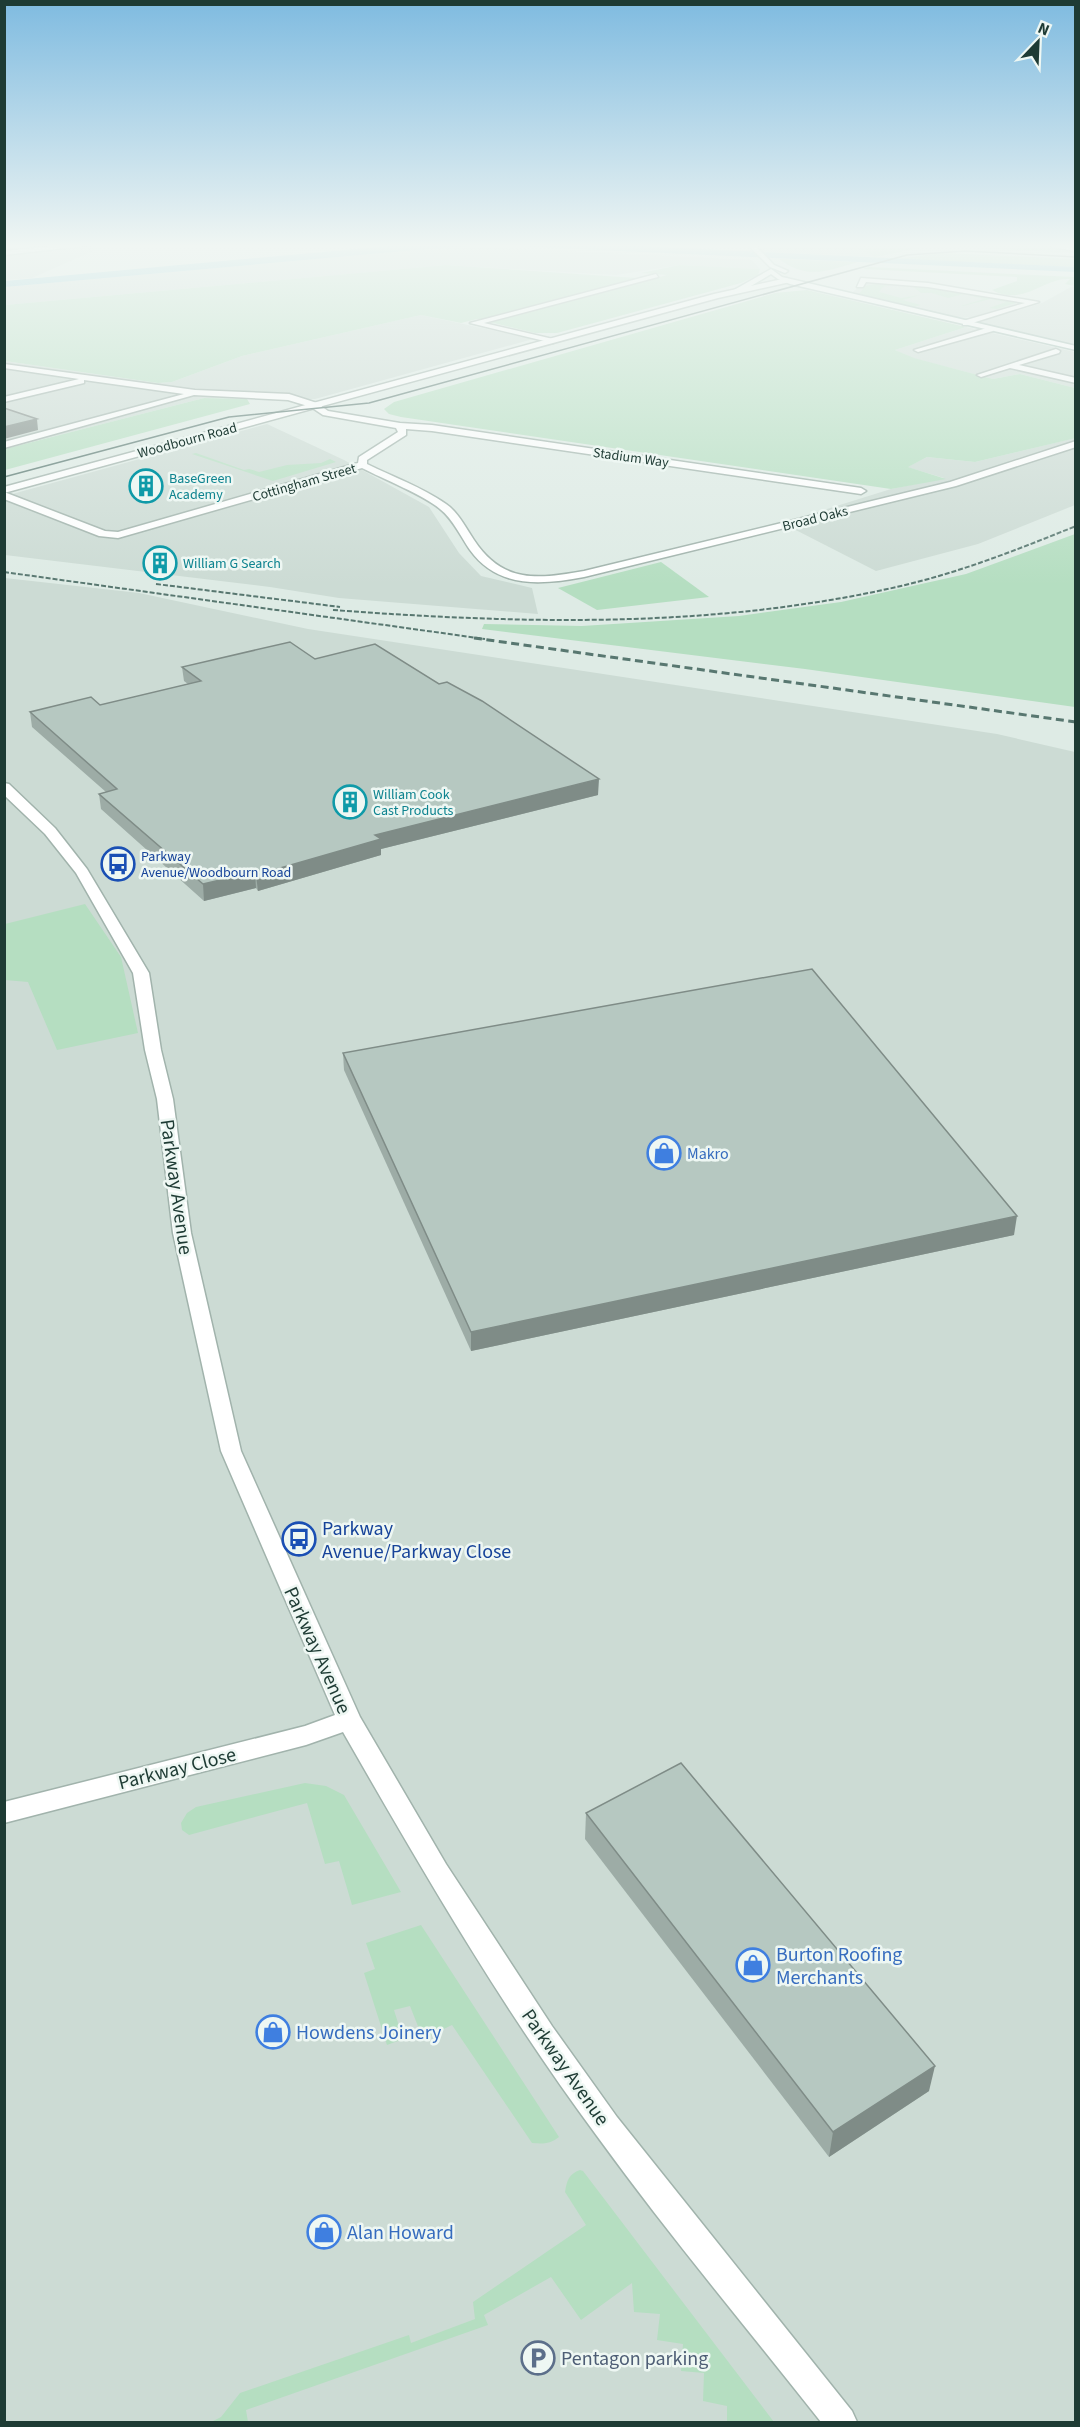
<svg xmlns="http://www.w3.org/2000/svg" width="1080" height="2427" viewBox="0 0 1080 2427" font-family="'Source Sans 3',sans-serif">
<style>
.built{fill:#ccdbd4}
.green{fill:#b5dec1}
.water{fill:#81c6d4}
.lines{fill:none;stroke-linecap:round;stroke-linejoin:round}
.minor-casing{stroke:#a1b3ac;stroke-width:3}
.tertiary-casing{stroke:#a1b3ac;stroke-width:3}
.secondary-casing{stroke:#9cb7ae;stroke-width:3}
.minor{fill:#fff;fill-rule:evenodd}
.tertiary{fill:#fff;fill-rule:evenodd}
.secondary{fill:#fff;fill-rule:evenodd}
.tram{stroke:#587770;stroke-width:1.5}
.rail-far1{stroke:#587770;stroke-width:2;stroke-dasharray:5 2;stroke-linecap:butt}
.rail{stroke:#587770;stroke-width:3;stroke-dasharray:8 4.5;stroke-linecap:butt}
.wall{fill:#9daca6}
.shaded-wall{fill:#7f8c87}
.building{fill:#b6c8c1;stroke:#7f8c87;stroke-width:1.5}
.labels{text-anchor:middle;stroke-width:5;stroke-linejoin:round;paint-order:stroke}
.far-street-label{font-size:14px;fill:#1e3b34;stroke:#eef7f3}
.far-culture-label{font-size:14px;fill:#0d838f;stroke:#eef7f3;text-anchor:start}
.far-transit-label{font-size:14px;fill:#164399;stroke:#eef7f3;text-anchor:start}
.shop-label{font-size:16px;fill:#366cbe;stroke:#eef7f3;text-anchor:start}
.near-street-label{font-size:20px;fill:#1e3b34;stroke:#eef7f3}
.near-transit-label{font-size:20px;fill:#164399;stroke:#eef7f3;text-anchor:start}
.near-shop-label{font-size:20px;fill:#366cbe;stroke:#eef7f3;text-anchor:start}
.near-service-label{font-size:20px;fill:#4e5e75;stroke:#eef7f3;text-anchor:start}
</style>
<rect width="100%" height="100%" fill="#deebe5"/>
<!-- built -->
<g class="built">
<path d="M5 245H107L32 278 5 280Z"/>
<path d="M751 245H879L876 257 757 251Z"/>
<path d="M480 247 752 260 760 269 680 265 616 275 446 265 5 305V287L427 249Z"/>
<path d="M875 283 923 286 1023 302 972 317 957 318 850 294 863 284Z"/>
<path d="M1075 286V346L977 323 1042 303 1071 287Z"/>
<path d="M421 315 533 339 315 399 204 398 5 449V361L158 383 172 382 242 356Z"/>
<path d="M966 327 1075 352V388L1020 374 993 379 912 358 895 350Z"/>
<path d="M267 424 344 460 429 507 459 553 481 576 532 588 538 614 339 598 270 587 5 555V496Z"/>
<path d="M1075 438V505L978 544 876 571 782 523 891 489 944 478 907 467 927 457 975 462Z"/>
<path d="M5 578 139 593 308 629 997 734 1075 752V2422H5Z"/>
</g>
<!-- green -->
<g class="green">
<path d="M850 245 904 246 918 248 876 257Z"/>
<path d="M964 245H1042L1075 251V253L957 247Z"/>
<path d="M941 253 1075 259 1076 267 897 259Z"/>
<path d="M779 259 858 262C827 271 807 280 779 259Z"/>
<path d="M446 265 651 279 667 275 641 273 680 265 760 269 758 275 741 283 557 333H535L477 319 461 323 421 315 242 356 172 382 158 383 5 361V305Z"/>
<path d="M869 267 1075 277V286L1065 284 1070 279C1044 277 1023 307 992 290L1017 281V277L863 269Z"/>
<path d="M881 283 891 285 883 287 879 292 901 298 920 295 902 300 921 305 914 307 859 294 865 286Z"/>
<path d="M912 286H923L1019 302 997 309 989 308 1006 302 990 299 963 306H961L984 299 964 294 948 298 932 293H921Z"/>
<path d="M807 290 966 327 895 350 914 358 993 379 1020 374 1075 388 1076 438 975 462 927 457 908 467 946 479 891 489 401 417 389 414 384 409 394 402 775 293Z"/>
<path d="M204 398 247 399 250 404 5 470V449Z"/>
<path d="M196 453 244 470 249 469 259 472 287 465 321 463 330 459 336 462 273 481 192 454Z"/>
<path d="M1075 534V707L805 669 482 629 484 624 582 626 739 616 841 602 966 574Z"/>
<path d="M661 562 709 597 597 610 558 588Z"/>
<path d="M85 904 121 957 138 1033 57 1050 28 982 5 980V924Z"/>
<path d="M305 1783 326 1786 344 1795 401 1892 352 1905 339 1861 325 1864 307 1803 189 1835 182 1830 181 1823 187 1813 196 1807Z"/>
<path d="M421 1925 559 2137C550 2144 543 2144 532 2143L452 2025 423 2039 410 2006 394 2010 403 2039 387 2045 364 1973 375 1969 366 1943Z"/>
<path d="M580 2170 583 2171 774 2422H727V2406L703 2401 704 2373 681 2371 683 2344 657 2340 660 2314 634 2312 632 2283 581 2320 551 2277 484 2315 488 2325 246 2410 248 2422H211L221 2417 240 2393 409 2335 411 2343 475 2319 473 2302 586 2225 565 2192C567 2180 569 2174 580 2170Z"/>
</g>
<!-- water -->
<path class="water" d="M400 245H618L1076 267 1075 272 492 245 427 249 5 287V281Z"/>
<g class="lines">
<!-- minor casing -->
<g class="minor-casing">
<g id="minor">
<path d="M1050 245 1076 247V251L1053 247Z"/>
<path d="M656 274 658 277 484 323 553 339V343L470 323Z"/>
<path d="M861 278 928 283 1039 302 966 325H963V321L1025 303 928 287 866 282 863 287H857Z"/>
<path d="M990 327H993V331L918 352 914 350Z"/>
<path d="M1056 349 1060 351 1059 353 1019 365 1076 378V383L1010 368 981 377 977 375Z"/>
<path d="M4 364 195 390 289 394 317 403 328 411 400 423 432 425 861 488 866 491 861 494 432 431 406 429V435L367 460V464C393 477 422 487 446 504 458 512 466 528 474 540 503 584 538 579 584 571L950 482 1076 441V447L956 486 584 577C542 585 498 589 470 550 461 537 453 519 440 509 424 495 383 479 362 468L118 538 99 536 4 499V492L105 531 118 532 358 463 359 457 398 432 396 428 323 415 311 407 288 400 194 395 4 448V442L184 394 84 380V383L4 402V397L79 379 4 368Z"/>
<path d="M4 783 9 784 55 828 87 869 149 973 161 1050 173 1099 191 1233 241 1451 360 1717 446 1864 552 2026 617 2117 852 2411 857 2422H821C746 2327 668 2234 597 2136 502 2008 422 1870 343 1732L306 1745 4 1823V1802L305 1726 335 1715 221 1451 173 1233 157 1099 145 1050 133 973 76 873 45 834 4 795Z"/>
</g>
</g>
<!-- tertiary casing -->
<g class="tertiary-casing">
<path id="tertiary" d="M787 278 790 282 718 298 4 493V487L714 294Z"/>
</g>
<!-- secondary casing -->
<g class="secondary-casing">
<g id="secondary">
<path d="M66 245H92L4 255V251Z"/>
<path d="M748 245H755L774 265 788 271 785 273 770 267Z"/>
<path d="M771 269 782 277 795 280 1076 346V350L790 284 778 279 771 274 741 292 734 290Z"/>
</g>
</g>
<!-- minor -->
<use href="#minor" class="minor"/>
<!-- tertiary -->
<use href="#tertiary" class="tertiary"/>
<!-- secondary -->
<use href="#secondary" class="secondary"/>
<!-- tram -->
<path class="tram" d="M4 477 229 417 369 403 907 255 965 251 1076 257"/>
<!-- rail-far1 -->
<g class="rail-far1">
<path d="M4 572 485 639"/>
<path d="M156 584 340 607"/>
<path d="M333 610C522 624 714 629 901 586 961 572 1019 549 1076 526"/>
</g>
<!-- rail -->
<path class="rail" d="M474 638 1076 722"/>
</g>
<!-- wall -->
<g class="wall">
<path d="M315 659 598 795 381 849V855L258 891 256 888 204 901 101 809 99 794 106 792 32 727 30 712 100 705 188 684 184 681 182 667Z"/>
<path d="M343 1053 1014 1235 471 1351 344 1070Z"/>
<path d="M586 1813 929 2091 829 2157 585 1839Z"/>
</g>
<!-- shaded-wall -->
<g class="shaded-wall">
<path d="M37 419 38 430 4 439V427Z"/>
<path d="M599 779 598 795 381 849V855L258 891 256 875 375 835Z"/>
<path d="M255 872 256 888 204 901 203 884Z"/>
<path d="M1017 1216 1014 1235 471 1351V1332Z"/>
<path d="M935 2066 929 2091 829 2157 833 2132Z"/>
</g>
<!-- building -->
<g class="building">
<path d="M4 408 37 419 4 427Z"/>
<path d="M290 642 315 659 375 644 439 684 447 682 482 701 599 779 375 835 381 839 256 875 255 872 203 884 99 794 117 789 30 712 91 697 100 705 201 681 182 667Z"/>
<path d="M812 969 1017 1216 471 1332 343 1053Z"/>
<path d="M681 1763 935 2066 833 2132 586 1813Z"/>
</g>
<!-- sky -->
<linearGradient id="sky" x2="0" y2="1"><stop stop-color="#7fbbe0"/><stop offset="0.42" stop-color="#f0f6f3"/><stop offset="1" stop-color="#f0f6f3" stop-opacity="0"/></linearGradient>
<rect width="1080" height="585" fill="url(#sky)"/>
<!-- icons -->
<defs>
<g id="building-ring" transform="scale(1.725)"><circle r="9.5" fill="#eef7f3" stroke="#0f9aa8" stroke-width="1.5"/><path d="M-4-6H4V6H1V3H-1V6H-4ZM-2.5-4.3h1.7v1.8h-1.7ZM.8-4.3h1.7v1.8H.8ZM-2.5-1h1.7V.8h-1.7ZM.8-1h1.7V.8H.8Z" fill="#0f9aa8"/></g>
<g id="bus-ring" transform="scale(1.725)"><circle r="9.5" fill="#eef7f3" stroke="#1a4fb4" stroke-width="1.5"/><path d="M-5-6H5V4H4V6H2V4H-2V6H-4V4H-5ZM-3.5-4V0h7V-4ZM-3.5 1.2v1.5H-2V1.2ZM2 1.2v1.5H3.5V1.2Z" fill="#1a4fb4"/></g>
<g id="shop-ring" transform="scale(1.725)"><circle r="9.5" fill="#eef7f3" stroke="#3f7fe0" stroke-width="1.5"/><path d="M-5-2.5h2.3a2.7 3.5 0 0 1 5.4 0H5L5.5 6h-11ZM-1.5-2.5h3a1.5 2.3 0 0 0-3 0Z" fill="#3f7fe0"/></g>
<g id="parking-ring" transform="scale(1.725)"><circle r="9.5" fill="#eef7f3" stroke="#5c6f8a" stroke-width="1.5"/><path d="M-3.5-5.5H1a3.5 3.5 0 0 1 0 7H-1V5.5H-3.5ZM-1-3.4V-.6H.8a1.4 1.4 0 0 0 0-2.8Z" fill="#5c6f8a"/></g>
</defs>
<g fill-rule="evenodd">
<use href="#building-ring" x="146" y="486"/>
<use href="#building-ring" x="160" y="563"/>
<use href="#building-ring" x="350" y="802"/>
<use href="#bus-ring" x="118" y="864"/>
<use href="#shop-ring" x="664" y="1153"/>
<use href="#bus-ring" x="299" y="1539"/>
<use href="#shop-ring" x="753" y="1965"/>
<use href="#shop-ring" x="273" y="2032"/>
<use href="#shop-ring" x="324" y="2232"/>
<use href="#parking-ring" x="538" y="2358"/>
</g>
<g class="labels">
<!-- far-street labels -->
<g class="far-street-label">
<text transform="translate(187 440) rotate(-15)" y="5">Woodbourn Road</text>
<text transform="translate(631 457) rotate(8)" y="5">Stadium Way</text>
<text transform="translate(304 482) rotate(-16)" y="5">Cottingham Street</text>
<text transform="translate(815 518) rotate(-14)" y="5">Broad Oaks</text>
</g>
<!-- far-culture labels -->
<g class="far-culture-label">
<text x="169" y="483">BaseGreen<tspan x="169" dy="16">Academy</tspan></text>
<text x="183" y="568">William G Search</text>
<text x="373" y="799">William Cook<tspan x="373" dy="16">Cast Products</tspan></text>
</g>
<!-- far-transit labels -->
<g class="far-transit-label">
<text x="141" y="861">Parkway<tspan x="141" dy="16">Avenue/Woodbourn Road</tspan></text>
</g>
<!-- shop labels -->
<g class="shop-label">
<text x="687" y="1159">Makro</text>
</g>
<!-- near-street labels -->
<g class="near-street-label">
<text transform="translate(177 1187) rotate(82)" y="7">Parkway Avenue</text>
<text transform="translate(318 1650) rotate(66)" y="7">Parkway Avenue</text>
<text transform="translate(177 1768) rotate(-14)" y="7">Parkway Close</text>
<text transform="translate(566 2067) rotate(55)" y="7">Parkway Avenue</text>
</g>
<!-- near-transit labels -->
<g class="near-transit-label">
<text x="322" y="1535">Parkway<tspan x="322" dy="23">Avenue/Parkway Close</tspan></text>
</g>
<!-- near-shop labels -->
<g class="near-shop-label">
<text x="776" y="1961">Burton Roofing<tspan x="776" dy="23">Merchants</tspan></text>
<text x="296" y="2039">Howdens Joinery</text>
<text x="347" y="2239">Alan Howard</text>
</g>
<!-- near-service labels -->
<g class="near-service-label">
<text x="561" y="2365">Pentagon parking</text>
</g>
</g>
<!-- border -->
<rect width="1080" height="2427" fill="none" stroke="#1e3b34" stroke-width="12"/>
<!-- north arrow -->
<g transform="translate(1038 42) rotate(23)" stroke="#eef7f3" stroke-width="4.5" paint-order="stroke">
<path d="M0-4.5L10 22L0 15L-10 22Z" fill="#1e3b34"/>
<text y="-9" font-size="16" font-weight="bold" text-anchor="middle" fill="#1e3b34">N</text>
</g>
</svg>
